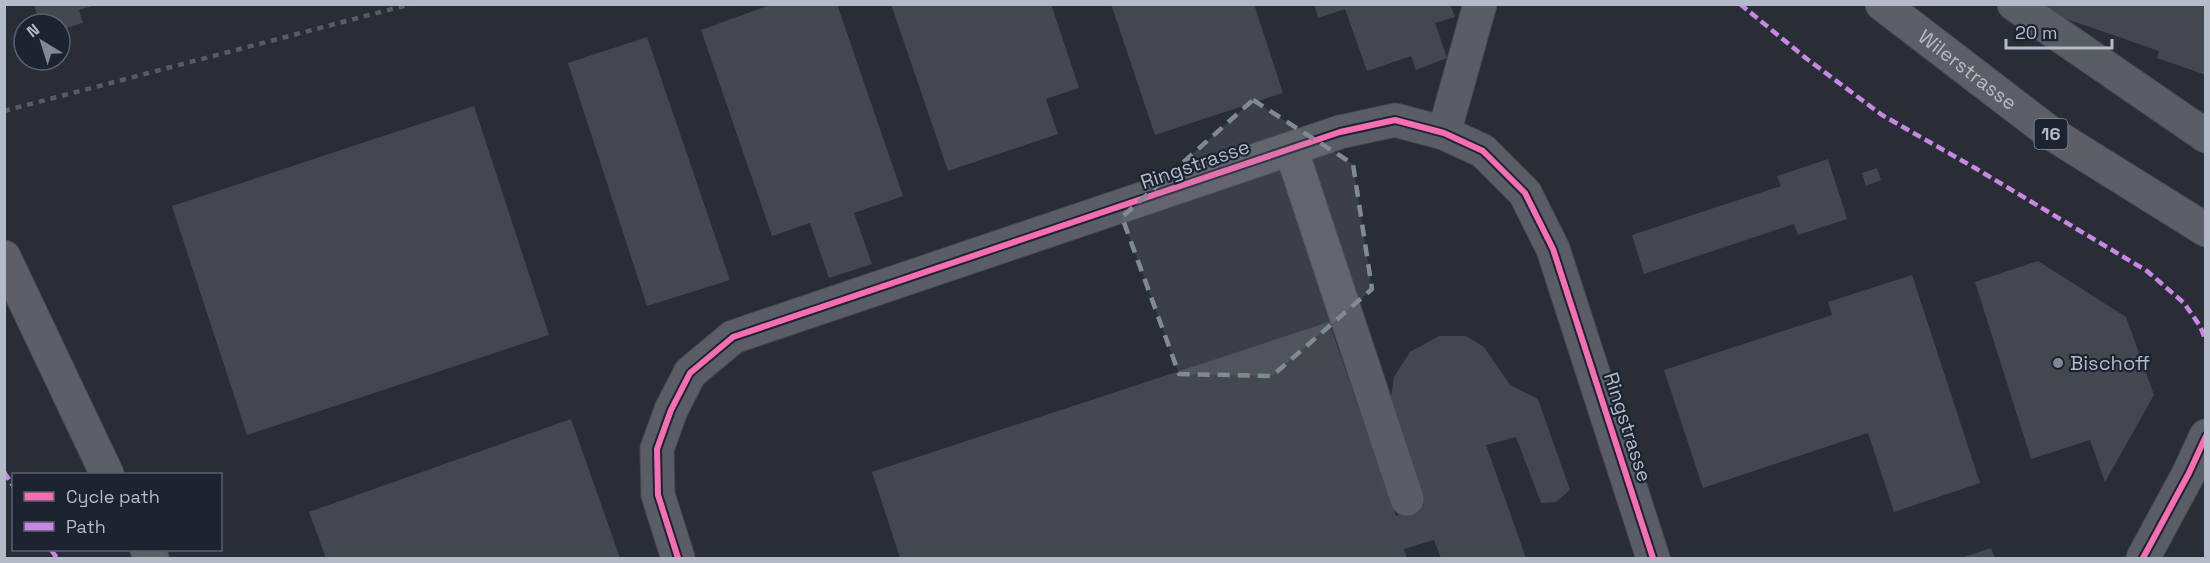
<svg xmlns="http://www.w3.org/2000/svg" width="2210" height="563" viewBox="0 0 2210 563" font-family="'Space Grotesk',sans-serif">
<style>
.building{fill:#43484f}
.lines{fill:none;stroke-linecap:round;stroke-linejoin:round}
.minor-casing{stroke:#46494f;stroke-width:35}
.major-casing{stroke:#474b53;stroke-width:35}
.minor{stroke:#595d65;stroke-width:33}
.major{stroke:#5c5f66;stroke-width:33}
.rail{stroke:#585c62;stroke-width:4.5;stroke-dasharray:6 6;stroke-linecap:butt}
.quiet{stroke:#c787e3;stroke-width:4.5;stroke-dasharray:9 4.5;stroke-linecap:butt}
.cycleway-casing{stroke:#1d2431;stroke-width:10}
.cycleway{stroke:#f96db3;stroke-width:6}
.marked{fill:#838994;fill-opacity:0.2;stroke:#838994;stroke-width:4.5;stroke-dasharray:12 8;stroke-linejoin:round}
.poi-dot{fill:#838994;stroke:#1d2431;stroke-width:2}
.labels{text-anchor:middle;stroke-width:4.5;stroke-linejoin:round;paint-order:stroke}
.shield{fill:#1d2431;stroke:#878d9a;stroke-width:1.5}
.shield-label{font-size:18px;font-weight:bold;fill:#b4bac7}
.street-label{font-size:20px;fill:#b4bac7;stroke:#1d2431}
.poi-label{font-size:20px;fill:#b4bac7;stroke:#1d2431;text-anchor:start}
</style>
<rect width="100%" height="100%" fill="#292e36"/>
<!-- building -->
<g class="building">
<path d="M34 4H95V5L79 10 83 23 60 30V24H39Z"/>
<path d="M773 4H837L903 196 854 213 872 264 829 278 810 223 772 236 701 30Z"/>
<path d="M891 4H1051L1079 88 1046 99 1058 134 948 171Z"/>
<path d="M1111 4H1254L1283 93 1155 135Z"/>
<path d="M1314 4H1450L1455 17 1435 23 1447 58 1416 70 1411 56 1367 71 1345 9 1318 18Z"/>
<path d="M2035 4H2206V75L2157 58 2159 51 2055 15Z"/>
<path d="M647 37 730 280 647 306 568 63Z"/>
<path d="M474 106 549 335 247 435 172 206Z"/>
<path d="M1828 159 1847 219 1798 235 1794 224 1644 274 1632 235 1781 186 1777 176Z"/>
<path d="M1877 168 1881 180 1866 186 1862 173Z"/>
<path d="M2038 261 2126 317 2154 395 2105 482 2090 440 2031 459 1975 282Z"/>
<path d="M1912 275 1980 483 1894 512 1868 433 1703 488 1664 370 1832 315 1828 302Z"/>
<path d="M1329 322 1396 516 1424 505 1390 405 1394 377 1410 352 1439 336H1466L1484 347 1510 385 1538 399 1570 490 1556 502 1541 503 1516 437 1486 445 1526 558H1441L1434 540 1404 549 1407 558H900L872 472Z"/>
<path d="M571 419 620 558H326L309 512Z"/>
<path d="M1991 548 1995 558H1961Z"/>
</g>
<g class="lines">
<!-- minor casing -->
<g class="minor-casing">
<g id="minor">
<path d="M2014 4 2206 136"/>
<path d="M1444 133 1480 4"/>
<path d="M1291 149 1407 499"/>
<path d="M678 558 658 495 657 449 671 410 690 373 733 337 1340 132 1395 120 1444 133 1483 151 1525 193 1553 249 1653 558"/>
<path d="M2143 558 2189 473 2206 436"/>
</g>
</g>
<!-- major casing -->
<g class="major-casing">
<g id="major">
<path id="s1" d="M1882 4 2049 132 2206 230"/>
<path d="M4 257 107 474"/>
<path d="M147 550 152 558"/>
</g>
</g>
<!-- minor -->
<use href="#minor" class="minor"/>
<!-- major -->
<use href="#major" class="major"/>
<!-- rail -->
<path class="rail" d="M4 111 411 4"/>
<!-- quiet -->
<g class="quiet">
<path d="M1740 4 1807 59 1882 115 1975 168 2147 271 2184 303 2200 326 2206 341"/>
<path d="M4 472 14 487"/>
<path d="M51 550 57 558"/>
</g>
<!-- cycleway casing -->
<g class="cycleway-casing">
<g id="cycleway">
<path d="M678 558 658 495 657 449 671 410 690 373 733 337 1340 132 1395 120 1444 133 1483 151 1525 193 1553 249 1653 558"/>
<path d="M2143 558 2189 473 2206 436"/>
</g>
</g>
<!-- cycleway -->
<use href="#cycleway" class="cycleway"/>
</g>
<!-- marked area -->
<path class="marked" d="M1253 100 1353 164 1372 289 1272 376 1179 374 1122 217Z"/>
<!-- markers -->
<circle class="poi-dot" cx="2058" cy="363" r="6"/>
<g class="labels">
<!-- shield labels -->
<rect class="shield" x="2034.5" y="119" width="33" height="30" rx="4.5"/>
<g class="shield-label">
<text x="2051" y="140">16</text>
</g>
<!-- street labels -->
<g class="street-label">
<text dy="7" stroke="none"><textPath href="#s1" startOffset="108">Wilerstrasse</textPath></text>
<text transform="translate(1195 164) rotate(-19)" y="7">Ringstrasse</text>
<text transform="translate(1628 427) rotate(72)" y="7">Ringstrasse</text>
</g>
<!-- poi labels -->
<g class="poi-label">
<text x="2070" y="370">Bischoff</text>
</g>
</g>
<!-- border -->
<rect width="2210" height="563" fill="none" stroke="#b4bac7" stroke-width="12"/>
<!-- legend -->
<rect x="12" y="473" width="210" height="78" fill="#1d2431" stroke="#59606d" stroke-width="1.5"/>
<rect x="24" y="492" width="30" height="9" fill="#f96db3" stroke="#59606d" stroke-width="1.5"/>
<text x="66" y="503" font-size="18" fill="#b4bac7">Cycle path</text>
<rect x="24" y="522" width="30" height="9" fill="#c787e3" stroke="#59606d" stroke-width="1.5"/>
<text x="66" y="533" font-size="18" fill="#b4bac7">Path</text>
<!-- north arrow -->
<g transform="translate(42 42) rotate(322)"><circle r="28" fill="#1d2431" stroke="#59606d" stroke-width="1.5"/>
<path d="M0-4.5L10 22L0 15L-10 22Z" fill="#838994"/>
<text y="-9" font-size="16" font-weight="bold" text-anchor="middle" fill="#b4bac7">N</text>
</g>
<!-- scale -->
<path d="M2006 39v9h106v-9" fill="none" stroke="#b4bac7" stroke-width="3"/>
<text x="2015" y="39" font-size="18" fill="#b4bac7" stroke="#1d2431" stroke-width="4.5" paint-order="stroke">20 m</text>
</svg>
